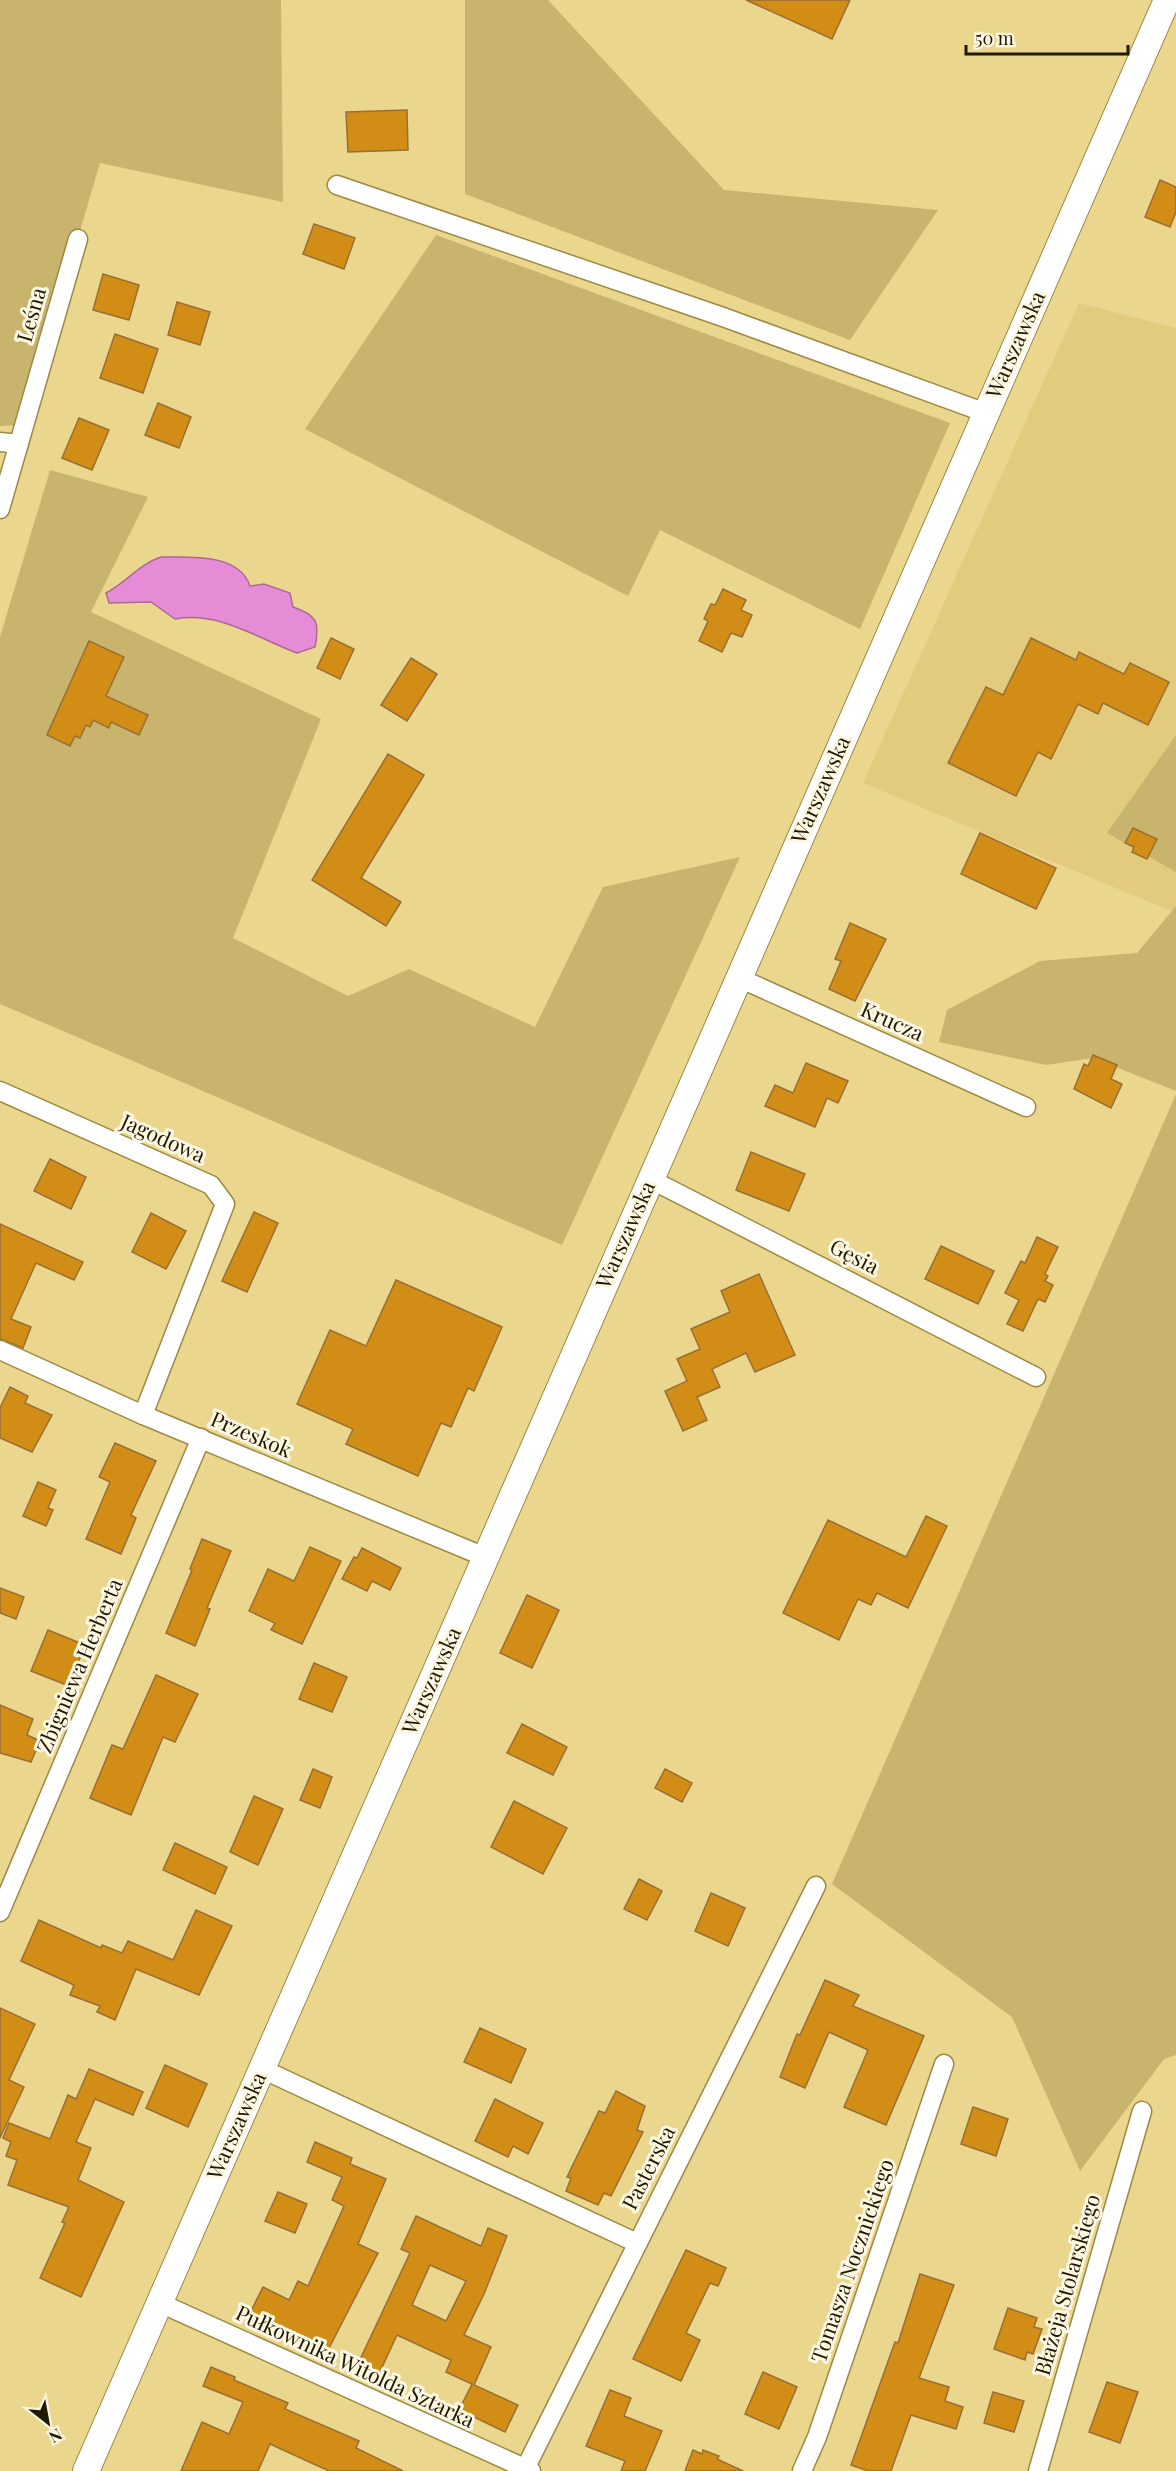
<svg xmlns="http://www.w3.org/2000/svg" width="1176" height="2471" viewBox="0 0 1176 2471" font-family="'Playfair Display',serif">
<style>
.built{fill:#e2cb7c}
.green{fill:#c9b46d}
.water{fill:#e68cd6;stroke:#ab6a96;stroke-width:1.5}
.building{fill:#d18d16;stroke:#996f33;stroke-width:1.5;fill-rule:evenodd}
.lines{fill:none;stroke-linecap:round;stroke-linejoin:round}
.street-casing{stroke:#9d8943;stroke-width:21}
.secondary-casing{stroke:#9d8943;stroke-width:28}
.street{stroke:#fff;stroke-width:18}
.secondary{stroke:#fff;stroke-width:26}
.labels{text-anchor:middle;stroke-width:6;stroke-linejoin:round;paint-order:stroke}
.street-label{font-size:21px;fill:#211900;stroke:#fdf7e3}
</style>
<rect width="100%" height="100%" fill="#ebd68e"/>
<!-- built -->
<path class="built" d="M1079 303 1176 328V913L863 783Z"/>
<!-- green -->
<g class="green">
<path d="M0 0H281L283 202 100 163 23 425 0 426Z"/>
<path d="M465 0H548L724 190 938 210 850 340 465 194Z"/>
<path d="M436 235 950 423 860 629 660 530 628 596 305 429Z"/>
<path d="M50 470 148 497 91 612 321 719 233 938 348 996 409 969 535 1027 603 887 740 857 562 1245 0 1004V637Z"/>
<path d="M1176 735V872L1107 833Z"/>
<path d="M1176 906V1091L1093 1058 1046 1065 939 1042 947 1010 1040 961 1137 953Z"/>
<path d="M1176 1094V2055L1164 2059 1080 2171 1012 2017 832 1884Z"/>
</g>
<!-- water -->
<path class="water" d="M161 557C190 557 239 553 250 586L264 584 290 593 293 607C317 615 320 622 315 647L297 653C257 638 219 611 175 619L151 602 109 603 106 593C126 583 139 564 161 557Z"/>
<!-- building -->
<g class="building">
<path d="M746 0H850L832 39Z"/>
<path d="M407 110 408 150 348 152 346 112Z"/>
<path d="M1160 180 1176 187V212L1170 227 1145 217Z"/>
<path d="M314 224 355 238 344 269 303 254Z"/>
<path d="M103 274 139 285 129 320 93 310Z"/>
<path d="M177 302 210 312 200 345 168 335Z"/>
<path d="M115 334 158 349 143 393 100 378Z"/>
<path d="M158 403 191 417 179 448 145 435Z"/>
<path d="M79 418 109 430 92 470 62 458Z"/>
<path d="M723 589 746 600 741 610 752 615 742 637 731 633 722 652 699 641 708 621 704 619 711 604 715 605Z"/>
<path d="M331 638 354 649 340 679 317 668Z"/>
<path d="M1031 638 1076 660 1079 652 1124 674 1130 663 1169 682 1148 725 1103 703 1098 714 1078 704 1051 759 1038 752 1016 796 948 763 986 687 1003 695Z"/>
<path d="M89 641 124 657 106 696 148 715 139 735 111 722 109 728 93 720 90 727 86 725 80 738 75 736 70 746 47 735Z"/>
<path d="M411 658 437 674 407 721 381 705Z"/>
<path d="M388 754 424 775 361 878 401 902 386 926 312 880Z"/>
<path d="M1133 828 1157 839 1147 859 1132 852 1134 847 1125 843Z"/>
<path d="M980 833 1056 868 1036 909 961 874Z"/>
<path d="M850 923 886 939 855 1001 829 989 841 961 835 959Z"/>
<path d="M1093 1055 1117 1065 1111 1079 1122 1084 1111 1108 1074 1089 1084 1064 1088 1066Z"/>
<path d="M806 1063 848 1081 838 1103 827 1098 815 1127 765 1106 775 1085 793 1093Z"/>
<path d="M751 1152 805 1174 789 1211 736 1190Z"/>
<path d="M50 1159 86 1177 71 1209 34 1191Z"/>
<path d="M254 1212 278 1223 247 1292 222 1281Z"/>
<path d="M151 1213 186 1231 166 1269 132 1252Z"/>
<path d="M0 1224 83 1262 74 1280 36 1263 11 1319 31 1327 23 1348 0 1339Z"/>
<path d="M1037 1237 1058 1247 1045 1274 1048 1276 1045 1281 1053 1285 1045 1302 1038 1299 1023 1331 1007 1324 1019 1300 1005 1293 1021 1261 1025 1263Z"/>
<path d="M941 1246 994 1271 978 1304 925 1279Z"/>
<path d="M759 1274 795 1355 755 1372 746 1353 712 1369 720 1387 697 1397 707 1420 683 1431 665 1391 687 1381 677 1359 700 1349 691 1329 730 1312 721 1291Z"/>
<path d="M396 1280 502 1327 474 1391 468 1388 451 1427 441 1423 418 1476 346 1444 353 1429 297 1404 330 1330 366 1346Z"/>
<path d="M10 1387 28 1396 25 1403 52 1415 32 1452 0 1438V1408Z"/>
<path d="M115 1443 156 1461 131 1515 136 1518 121 1554 86 1539 110 1482 99 1477Z"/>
<path d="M38 1482 56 1490 48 1508 53 1510 46 1526 23 1516Z"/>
<path d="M926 1516 947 1526 908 1608 877 1593 871 1605 858 1599 839 1640 783 1613 828 1520 906 1557Z"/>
<path d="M202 1539 231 1551 207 1608 210 1609 195 1646 166 1633 192 1570 190 1569Z"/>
<path d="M310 1547 341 1561 302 1644 271 1630 275 1623 249 1611 268 1569 294 1581Z"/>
<path d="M362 1548 401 1568 390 1590 372 1581 367 1591 342 1579 354 1557 357 1558Z"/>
<path d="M0 1588 24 1597 16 1619 0 1613Z"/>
<path d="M527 1595 559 1610 532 1668 500 1653Z"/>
<path d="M48 1630 85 1645 69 1686 31 1671Z"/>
<path d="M314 1663 347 1677 332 1712 299 1699Z"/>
<path d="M156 1675 198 1694 175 1742 163 1737 131 1815 90 1798 112 1745 123 1749Z"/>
<path d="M0 1705 33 1719 27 1735 40 1741 31 1762 0 1753Z"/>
<path d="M522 1724 567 1747 553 1775 507 1753Z"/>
<path d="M313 1769 332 1777 320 1808 300 1800Z"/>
<path d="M665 1769 692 1783 682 1802 655 1788Z"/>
<path d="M254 1796 283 1809 258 1865 230 1852Z"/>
<path d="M514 1801 567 1828 543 1874 491 1847Z"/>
<path d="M175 1843 227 1867 215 1894 163 1870Z"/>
<path d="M639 1879 662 1891 647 1920 624 1909Z"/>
<path d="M711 1893 745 1908 728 1946 695 1931Z"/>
<path d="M196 1910 232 1926 199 1995 136 1969 115 2020 97 2012 100 2006 70 1995 74 1985 21 1961 39 1920 101 1948 102 1945 122 1953 128 1941 173 1960Z"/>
<path d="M825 1980 859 1995 853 2006 924 2036 886 2125 844 2107 868 2050 829 2032 805 2088 780 2077 797 2034 800 2035Z"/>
<path d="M0 2008 35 2024 9 2080 24 2087 0 2138Z"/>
<path d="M480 2028 526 2049 511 2083 464 2062Z"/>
<path d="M165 2065 207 2084 188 2127 146 2108Z"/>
<path d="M89 2069 143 2092 133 2115 95 2099 76 2142 91 2148 78 2180 124 2202 81 2297 40 2278 65 2223 62 2222 69 2207 8 2185 17 2160 6 2156 11 2142 3 2138 9 2123 50 2139 68 2095 76 2099Z"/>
<path d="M616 2091 645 2106 637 2130 643 2132 611 2196 604 2193 598 2205 566 2191 571 2178 567 2177 599 2111 605 2113Z"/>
<path d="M495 2099 543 2123 528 2154 513 2146 508 2157 475 2141Z"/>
<path d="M973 2107 1008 2119 996 2156 961 2144Z"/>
<path d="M315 2142 352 2158 350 2164 386 2179 358 2244 378 2253 327 2352 250 2313 263 2287 289 2300 298 2281 308 2286 344 2206 332 2200 342 2177 307 2162Z"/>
<path d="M278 2192 307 2204 295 2233 265 2221Z"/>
<path d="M416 2216 481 2246 488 2228 507 2236 484 2294 464 2335 491 2347 474 2385 518 2405 505 2432 459 2410 472 2384 446 2372 451 2360 397 2335 378 2376 357 2366 410 2253 401 2249ZM430 2265 466 2281 446 2321 412 2305Z"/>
<path d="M686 2250 726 2268 718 2286 710 2283 686 2333 700 2340 681 2381 633 2359Z"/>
<path d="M920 2274 954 2285 919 2378 949 2387 945 2401 963 2407 956 2429 911 2415 891 2471H868L851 2465 895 2342 898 2343Z"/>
<path d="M1008 2308 1037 2318 1034 2327 1042 2329 1033 2354 1027 2352 1025 2360 994 2349Z"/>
<path d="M211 2367 235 2377 234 2380 288 2403 285 2409 359 2441 356 2448 403 2471H329L270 2444 258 2471H181L202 2422 229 2434 243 2402 203 2386Z"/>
<path d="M763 2372 797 2387 779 2429 745 2414Z"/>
<path d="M1107 2382 1138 2392 1120 2443 1089 2432Z"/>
<path d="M610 2390 631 2398 624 2416 662 2431 645 2471H621L625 2461 586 2446Z"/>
<path d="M993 2392 1024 2401 1014 2432 984 2423Z"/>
<path d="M693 2450 702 2454 703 2450 719 2456 717 2459 743 2471H685Z"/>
</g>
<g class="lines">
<!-- street casing -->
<g class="street-casing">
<g id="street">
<path d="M337 185 723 317 986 413"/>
<path d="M0 442 19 444"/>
<path d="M0 509 78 239"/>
<path d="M739 978 1026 1107"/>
<path d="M0 1091 211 1185 225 1204 143 1415"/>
<path d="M650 1179 1036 1377"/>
<path d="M0 1350 143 1415 485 1557"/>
<path d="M0 1912 201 1438"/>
<path d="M262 2069 637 2243"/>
<path d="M160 2303 531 2471"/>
<path d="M524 2471 816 1886"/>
<path d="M802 2471 817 2437 944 2064"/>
<path d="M1038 2471 1142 2111"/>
</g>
</g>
<!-- secondary casing -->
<g class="secondary-casing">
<path id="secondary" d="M86 2471 1167 0"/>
</g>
<!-- street -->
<use href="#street" class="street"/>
<!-- secondary -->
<use href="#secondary" class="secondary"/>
</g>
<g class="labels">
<!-- street labels -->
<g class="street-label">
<text transform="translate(32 315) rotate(-74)" y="7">Leśna</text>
<text transform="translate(1016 345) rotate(-66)" y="7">Warszawska</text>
<text transform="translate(821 790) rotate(-66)" y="7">Warszawska</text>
<text transform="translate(892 1022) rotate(24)" y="7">Krucza</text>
<text transform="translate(163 1139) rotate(24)" y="7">Jagodowa</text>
<text transform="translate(626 1235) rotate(-66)" y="7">Warszawska</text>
<text transform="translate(854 1257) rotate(27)" y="7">Gęsia</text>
<text transform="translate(251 1435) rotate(23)" y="7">Przeskok</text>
<text transform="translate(80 1666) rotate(-67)" y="7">Zbigniewa Herberta</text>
<text transform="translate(432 1681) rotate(-66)" y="7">Warszawska</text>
<text transform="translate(237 2126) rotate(-66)" y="7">Warszawska</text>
<text transform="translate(649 2168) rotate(-63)" y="7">Pasterska</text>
<text transform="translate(853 2261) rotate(-71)" y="7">Tomasza Nocznickiego</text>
<text transform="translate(1068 2285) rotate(-74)" y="7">Błażeja Stolarskiego</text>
<text transform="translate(355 2367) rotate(25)" y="7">Pułkownika Witolda Sztarka</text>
</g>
</g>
<!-- north arrow -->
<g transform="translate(48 2423) rotate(149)" stroke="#fdf7e3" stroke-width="4.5" paint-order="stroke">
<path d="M0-4.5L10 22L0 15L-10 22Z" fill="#211900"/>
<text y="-9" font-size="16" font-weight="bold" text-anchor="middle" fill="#211900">N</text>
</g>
<!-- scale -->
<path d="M966 45v9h162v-9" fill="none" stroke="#211900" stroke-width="3"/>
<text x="975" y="45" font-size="18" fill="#211900" stroke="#fdf7e3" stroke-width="4.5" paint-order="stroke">50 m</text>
</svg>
